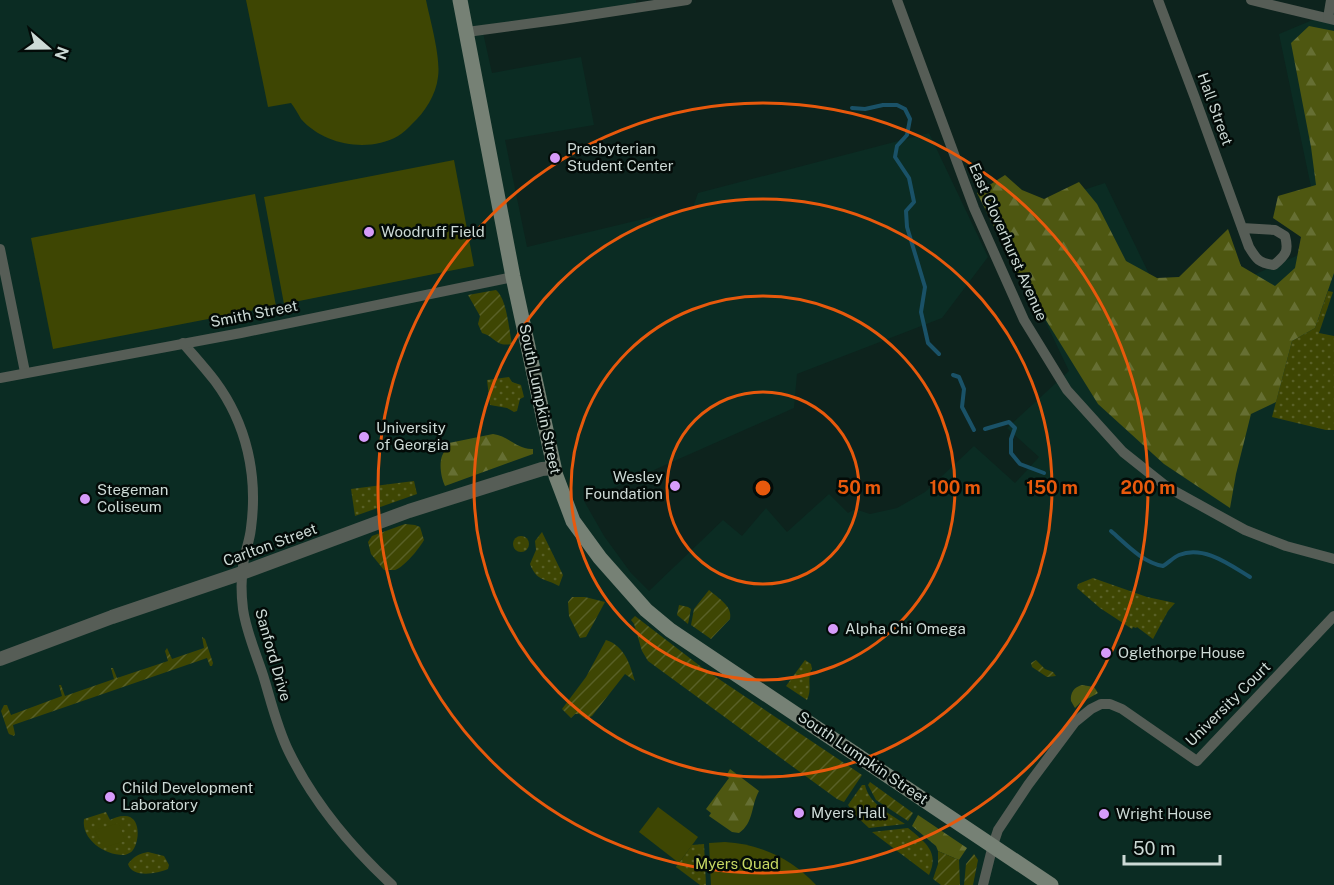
<svg xmlns="http://www.w3.org/2000/svg" width="1334" height="885" viewBox="0 0 1334 885" font-family="'Public Sans',sans-serif">
<style>
.built{fill:#0b2c23}
.grass{fill:url(#grass-dots)}
.forest{fill:url(#forest-firs)}
.park{fill:#3e4603}
.garden{fill:url(#garden-furrows)}
.lines{fill:none;stroke-linecap:round;stroke-linejoin:round}
.stream{stroke:#1a5268;stroke-width:4}
.minor{stroke:#565d56;stroke-width:10}
.tertiary{stroke:#565d56;stroke-width:14}
.secondary{stroke:#768175;stroke-width:15}
.ring{fill:none;stroke:#e8590c;stroke-width:3}
.poi-dot{fill:#d69bfa;stroke:#030b08;stroke-width:2}
.labels{text-anchor:middle;stroke-width:5;stroke-linejoin:round;paint-order:stroke}
.street-label{font-size:15px;fill:#cddad6;stroke:#030b08}
.poi-label{font-size:15px;fill:#cddad6;stroke:#030b08;text-anchor:start}
.park-label{font-size:15px;fill:#c7d863;stroke:#030b08}
.centre{fill:#e8590c;stroke:#030b08;stroke-width:3}
.ring-label{font-size:18px;text-anchor:middle;font-weight:bold;fill:#e8590c;stroke:#030b08;stroke-width:5;stroke-linejoin:round;paint-order:stroke}
</style>
<defs>
<pattern id="grass-dots" width="8" height="8" patternUnits="userSpaceOnUse" patternTransform="scale(1.5)"><rect width="8" height="8" fill="#3e4603"/><path d="M2 2h.1M6 6h.1" fill="none" stroke="#596027" stroke-width="1.8" stroke-linecap="round"/></pattern>
<pattern id="forest-firs" width="22" height="20" patternUnits="userSpaceOnUse" patternTransform="scale(1.5)"><rect width="22" height="20" fill="#4e5711"/><path d="M5 1l3.5 6h-7zM16 11l3.5 6h-7z" fill="#666f33"/></pattern>
<pattern id="garden-furrows" width="10" height="10" patternUnits="userSpaceOnUse" patternTransform="scale(1.5)"><rect width="10" height="10" fill="#3e4603"/><path d="M-1 1l2-2M0 10L10 0M9 11l2-2" fill="none" stroke="#596027"/></pattern>
</defs>
<rect width="100%" height="100%" fill="#0d231d"/>
<!-- built -->
<path class="built" d="M0 0H636V5L482 28 492 73 581 57 594 125 505 140 527 247 693 207 698 193 929 133 988 257 942 318 797 374 794 408 584 501 604 536 631 573 649 591 723 520 742 536 766 508 787 532 829 494 848 513 855 509 870 514 897 508 925 492 974 446 1015 483 1039 457 1007 428 1069 371 996 218 1105 183 1168 313 1323 244 1279 34 1334 11V885H0Z"/>
<!-- grass -->
<g class="grass">
<path d="M1328 291 1333 292 1319 333 1334 336V430H1326L1272 417 1292 341 1315 328Z"/>
<path d="M509 377 512 382 521 385 524 397 520 399 517 411 514 412 507 408 490 405 487 380Z"/>
<path d="M414 481 417 494 355 516 351 489Z"/>
<path d="M542 532 563 575 559 586C545 578 537 582 530 564L536 550 535 541Z"/>
<circle cx="521" cy="544" r="8"/>
<path d="M1093 578 1147 597 1175 603 1168 611 1153 639 1137 627 1136 628 1133 627 1132 629 1100 608 1077 588 1078 584Z"/>
<path d="M805 660 811 664C813 674 812 665 810 674 808 684 812 689 807 700L786 686Z"/>
<path d="M862 785H865C869 804 890 814 905 824L869 828 855 815 848 805Z"/>
<path d="M106 812 110 820C114 818 119 816 124 816 141 815 140 841 133 850 131 853 127 854 125 855 106 856 81 840 84 819Z"/>
<path d="M908 828C925 842 940 852 929 875L872 832Z"/>
<path d="M704 844 706 885H700L676 867 692 845Z"/>
<path d="M148 852 164 856 169 865 168 869C156 874 132 878 128 864 134 856 139 854 148 852Z"/>
</g>
<!-- forest -->
<g class="forest">
<path d="M1309 26 1334 31V273L1315 328 1292 341 1276 402 1251 414 1236 474 1230 508 1164 464 1098 404 1021 280 977 193 1005 175 1022 190 1044 199 1079 182 1097 204 1126 261 1157 278 1179 277 1228 229 1241 266 1275 286 1295 268 1301 237 1273 218 1278 196 1316 185 1311 147 1291 43Z"/>
<path d="M493 434C509 436 517 450 533 449V454L445 486C441 478 439 464 442 456 444 451 447 448 449 443Z"/>
<path d="M1082 685 1094 687 1098 693 1080 703 1075 708 1071 701C1070 693 1074 687 1082 685Z"/>
<path d="M730 769 759 791C751 805 754 823 739 833L732 832 709 816 711 813 706 809 729 778 726 776Z"/>
<path d="M918 815 967 848 959 860 938 851 936 846 912 826Z"/>
</g>
<!-- park -->
<g class="park">
<path d="M246 0H426C430 20 441 57 438 77 436 95 425 112 412 124 408 128 403 133 398 136 368 153 324 145 301 119 298 114 295 108 291 103L268 107Z"/>
<path d="M454 160 474 266 284 304 264 197Z"/>
<path d="M255 194 276 306 53 349 31 238Z"/>
<path d="M658 807 698 837 679 863 639 832Z"/>
<path d="M119 823 125 841 105 847 101 843 95 830Z"/>
<path d="M725 842C761 844 792 859 816 885H711L709 843Z"/>
</g>
<!-- garden -->
<g class="garden">
<path d="M496 290C507 299 509 330 512 344 495 347 496 337 482 333L478 324 480 316 468 295Z"/>
<path d="M405 524 415 525 420 527 424 540C419 549 404 567 395 570 393 570 386 570 384 570L371 554 368 542 372 536Z"/>
<path d="M709 590C718 598 733 606 730 619L711 639 691 625 694 609Z"/>
<path d="M572 597H585L605 602 586 637 580 638 569 616 568 602Z"/>
<path d="M679 605 688 607 691 609 688 624 677 615Z"/>
<path d="M635 616 704 669 862 775 844 802 837 799 648 661 642 651 634 624 631 620Z"/>
<path d="M202 637 205 639 213 663 212 666H210L207 658 13 725 15 734 14 736 9 734 8 732 1 711 4 705H7L11 715 62 696 59 685H61L65 696 114 679 111 668H113L117 678 168 661 165 651 167 648 172 659 204 648Z"/>
<path d="M606 640C625 646 630 665 635 681L625 674 592 716 586 719 579 714H575L571 718 562 709 586 677Z"/>
<path d="M1036 660 1045 669 1053 672 1056 676 1047 677 1032 667 1031 663Z"/>
<path d="M870 782 913 813 908 821 876 800 868 785Z"/>
<path d="M938 851 959 860 960 885H941L933 879 938 864Z"/>
<path d="M974 854 978 860 973 885H964L966 864Z"/>
</g>
<g class="lines">
<!-- stream -->
<g class="stream">
<path d="M852 108 865 109 883 105H897L905 109 910 119 907 135 897 146 895 157 909 178 914 202 906 211 907 227 925 287 921 312 928 343 939 354"/>
<path d="M953 375 959 377 964 389 962 407 974 430"/>
<path d="M985 429 1009 422 1015 428 1011 439V453L1020 464 1044 473"/>
<path d="M1111 531C1127 545 1142 562 1163 566 1168 563 1174 557 1179 555 1204 545 1230 565 1250 577"/>
</g>
<!-- minor -->
<g class="minor">
<path d="M897 0 974 208 1024 320 1067 390 1123 452 1167 487 1245 530 1286 546 1334 559"/>
<path d="M1158 0 1195 98 1249 247C1257 260 1259 263 1274 265 1286 255 1289 251 1285 236L1275 230 1242 228"/>
<path d="M1251 0 1334 20"/>
<path d="M1328 18 1331 0"/>
<path d="M467 32 563 19 687 0"/>
<path d="M0 249 25 372"/>
<path d="M183 343C194 356 205 368 215 381 247 424 258 476 251 528 250 539 246 549 244 559 241 575 241 593 243 609 246 631 256 654 263 675 271 701 277 728 289 752 314 803 351 847 392 885"/>
<path d="M0 378 241 333 513 277"/>
<path d="M983 885 993 845 998 830 1028 785 1075 722 1091 709 1101 704H1110L1122 709 1197 761 1334 616"/>
</g>
<!-- tertiary -->
<path class="tertiary" d="M0 659 112 617 242 573 409 511 542 469 554 468"/>
<!-- secondary -->
<path class="secondary" d="M460 0 513 277 556 476 573 521 600 558 646 610 670 630 1051 885"/>
</g>
<!-- distance rings -->
<g class="ring">
<circle cx="763" cy="488" r="96"/>
<circle cx="763" cy="488" r="192"/>
<circle cx="763" cy="488" r="289"/>
<circle cx="763" cy="488" r="385"/>
</g>
<!-- markers -->
<g class="poi-dot">
<circle cx="555" cy="158" r="6"/>
<circle cx="369" cy="232" r="6"/>
<circle cx="364" cy="437" r="6"/>
<circle cx="675" cy="486" r="6"/>
<circle cx="85" cy="499" r="6"/>
<circle cx="833" cy="629" r="6"/>
<circle cx="1106" cy="653" r="6"/>
<circle cx="110" cy="797" r="6"/>
<circle cx="799" cy="813" r="6"/>
<circle cx="1104" cy="814" r="6"/>
</g>
<g class="labels">
<!-- street labels -->
<g class="street-label">
<text transform="translate(1215 109) rotate(70)" y="5">Hall Street</text>
<text transform="translate(1008 242) rotate(66)" y="5">East Cloverhurst Avenue</text>
<text transform="translate(254 314) rotate(-11)" y="5">Smith Street</text>
<text transform="translate(540 399) rotate(78)" y="5">South Lumpkin Street</text>
<text transform="translate(270 545) rotate(-20)" y="5">Carlton Street</text>
<text transform="translate(273 655) rotate(74)" y="5">Sanford Drive</text>
<text transform="translate(1228 704) rotate(-45)" y="5">University Court</text>
<text transform="translate(863 758) rotate(34)" y="5">South Lumpkin Street</text>
</g>
<!-- poi labels -->
<g class="poi-label">
<text x="567" y="154">Presbyterian<tspan x="567" dy="17">Student Center</tspan></text>
<text x="381" y="237">Woodruff Field</text>
<text x="376" y="433">University<tspan x="376" dy="17">of Georgia</tspan></text>
<text x="663" y="482" text-anchor="end">Wesley<tspan x="663" dy="17">Foundation</tspan></text>
<text x="97" y="495">Stegeman<tspan x="97" dy="17">Coliseum</tspan></text>
<text x="845" y="634">Alpha Chi Omega</text>
<text x="1118" y="658">Oglethorpe House</text>
<text x="122" y="793">Child Development<tspan x="122" dy="17">Laboratory</tspan></text>
<text x="811" y="818">Myers Hall</text>
<text x="1116" y="819">Wright House</text>
</g>
<!-- park labels -->
<g class="park-label">
<text x="737" y="869">Myers Quad</text>
</g>
</g>
<circle cx="763" cy="488" r="9" class="centre"/>
<g class="ring-label">
<text x="859" y="494">50 m</text>
<text x="955" y="494">100 m</text>
<text x="1052" y="494">150 m</text>
<text x="1148" y="494">200 m</text>
</g>
<!-- north arrow -->
<g transform="translate(48 48) rotate(110)" stroke="#030b08" stroke-width="4.5" paint-order="stroke">
<path d="M0-4.5L10 22L0 15L-10 22Z" fill="#cddad6"/>
<text y="-9" font-size="16" font-weight="bold" text-anchor="middle" fill="#cddad6">N</text>
</g>
<!-- scale -->
<path d="M1124 855v9h96v-9" fill="none" stroke="#cddad6" stroke-width="3"/>
<text x="1133" y="855" font-size="18" fill="#cddad6" stroke="#030b08" stroke-width="4.5" paint-order="stroke">50 m</text>
</svg>
